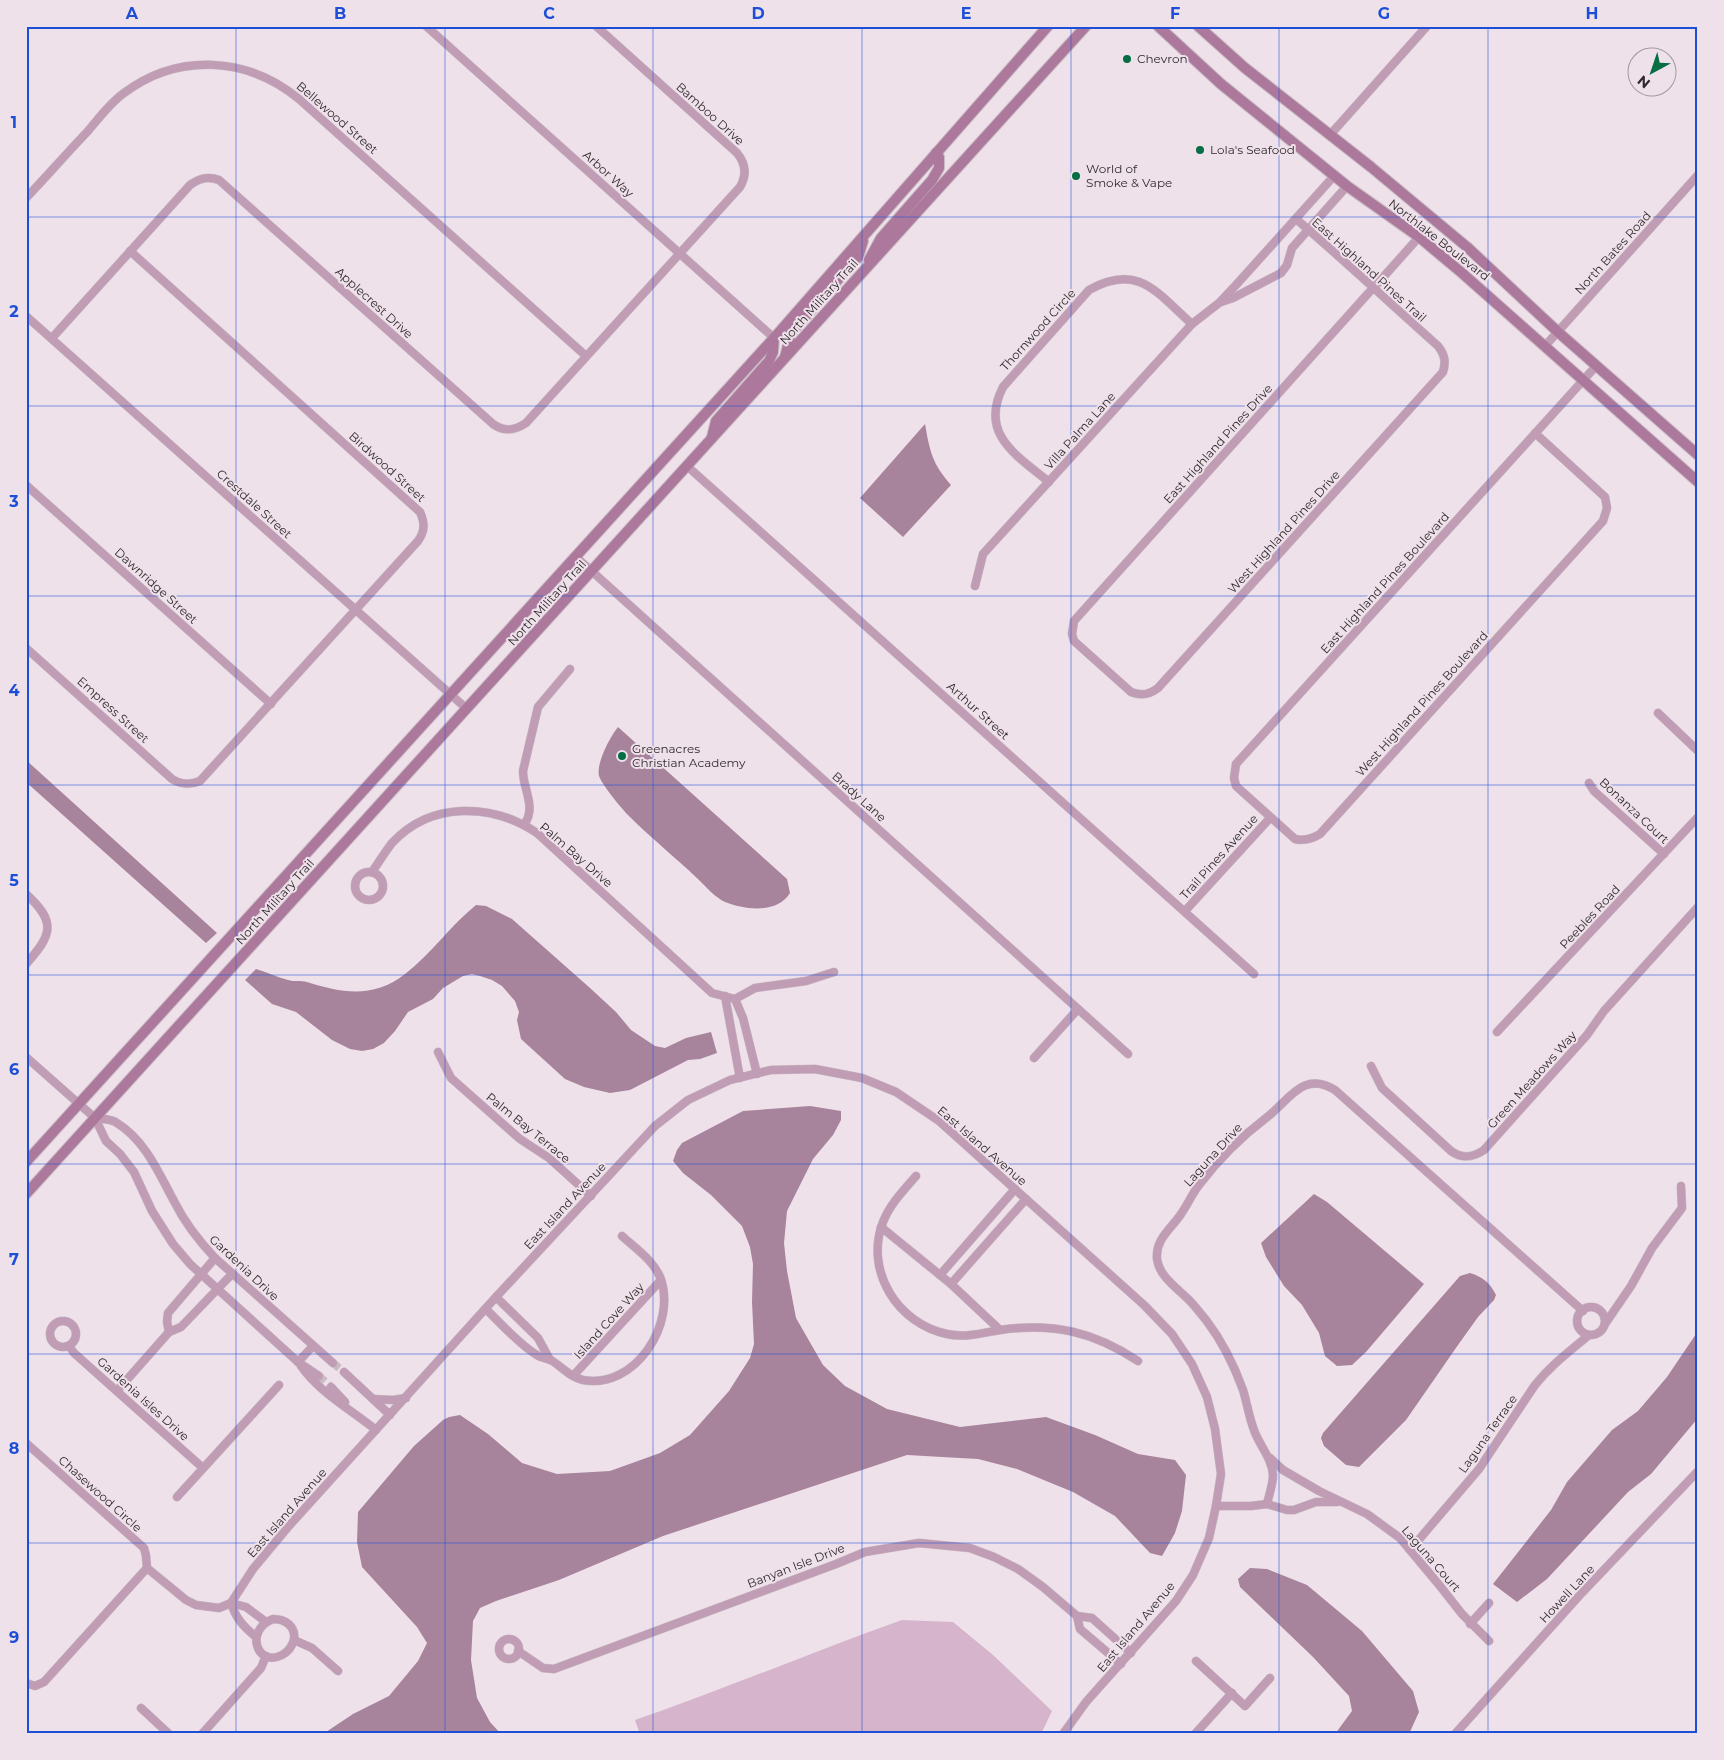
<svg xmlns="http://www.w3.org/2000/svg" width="1724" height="1760" viewBox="0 0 1724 1760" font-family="Montserrat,sans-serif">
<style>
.green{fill:#d6b4cb}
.water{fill:#a8839c}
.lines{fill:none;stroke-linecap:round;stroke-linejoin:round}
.street-tunnel{stroke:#c9bcc4;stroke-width:8;stroke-dasharray:8 4;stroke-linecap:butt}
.street-casing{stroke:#c9bcc4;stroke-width:9}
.secondary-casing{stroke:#c9bcc4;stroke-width:12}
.street{stroke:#c09db5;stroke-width:8}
.secondary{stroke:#ac799d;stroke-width:10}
.grid{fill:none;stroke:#1d4ed8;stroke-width:1;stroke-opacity:0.55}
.poi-dot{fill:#056e45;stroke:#efe1ea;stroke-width:2}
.labels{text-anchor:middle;stroke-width:4;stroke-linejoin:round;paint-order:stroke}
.poi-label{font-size:12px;fill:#302a2e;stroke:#efe1ea;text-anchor:start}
.street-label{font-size:12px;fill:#302a2e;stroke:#efe1ea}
.neatline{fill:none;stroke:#1d4ed8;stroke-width:2}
.grid-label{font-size:16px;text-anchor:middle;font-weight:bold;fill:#1d4ed8}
</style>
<rect width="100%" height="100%" fill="#efe1ea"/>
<!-- green -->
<path class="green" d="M902 1620 953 1622 993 1655 1052 1711 1041 1734H640L635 1720C725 1689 812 1652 902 1620Z"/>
<!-- water -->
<g class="water">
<path d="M925 424C930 452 932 463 951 485L903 537 860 498Z"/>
<path d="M618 727 787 879 790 893C777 914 745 910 725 902 716 898 706 887 699 880 676 858 651 838 629 816 622 809 602 785 599 776 596 763 610 737 618 727Z"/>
<path d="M26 760 217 933 206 943 26 782Z"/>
<path d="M476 905 486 906 512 919 590 988 616 1012 631 1030 655 1046 665 1048 686 1038 711 1032 717 1053 700 1059 688 1060 630 1090 610 1093 584 1087 565 1079 521 1039 517 1020 519 1012 515 1001 502 986 492 980 480 976 472 974 463 976 443 988 433 999 408 1012 395 1031 384 1043 373 1049 362 1051 350 1049 332 1040 296 1012 272 1004 245 980 256 969C266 972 277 977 288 980 294 982 301 980 307 982 342 993 373 999 405 974 431 954 450 926 476 905Z"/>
<path d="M810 1106 841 1111V1120L833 1135 813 1159 787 1211 784 1243 787 1271 796 1318 823 1365 845 1386 887 1409 960 1427 1046 1417 1095 1435 1138 1454 1175 1460 1186 1475 1182 1511 1175 1533 1162 1556 1150 1553 1115 1516 1073 1492 1017 1469 978 1459 907 1455 663 1536 559 1580 496 1601 480 1608 473 1621 471 1660 477 1698 490 1722 501 1734H323L353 1714 389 1696 418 1661 427 1643 417 1627 362 1567 357 1542 358 1512 414 1446 443 1420 449 1417 460 1415 488 1434 522 1463 557 1474 610 1471 660 1453 690 1435 729 1391 750 1358 754 1344 752 1302 753 1264 750 1247 742 1226 711 1195 683 1173 673 1161 677 1150 682 1143 743 1111Z"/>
<path d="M1314 1194 1327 1202 1424 1284 1366 1352 1352 1365 1337 1366 1325 1356 1319 1333 1302 1305 1284 1286 1266 1257 1261 1243Z"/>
<path d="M1470 1273C1483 1277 1490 1283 1496 1295L1494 1300 1478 1317 1458 1345 1406 1420 1359 1467 1346 1465 1324 1446 1321 1438 1323 1433 1460 1276Z"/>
<path d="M1698 1331V1418L1651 1474 1628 1492 1547 1579 1517 1602 1493 1584 1551 1510 1567 1482 1612 1430 1638 1411 1667 1377Z"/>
<path d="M1250 1568 1267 1569 1307 1585 1362 1631 1413 1691 1419 1712 1409 1734H1335L1352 1711 1349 1696 1313 1657 1240 1587 1238 1579Z"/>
</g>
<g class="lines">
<!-- street-tunnel -->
<g class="street-tunnel">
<path d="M333 1363 344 1372"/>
<path d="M319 1376 331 1387"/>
</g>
<!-- street casing -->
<g class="street-casing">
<g id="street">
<path d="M426 26 774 338"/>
<path d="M1330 135 1427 26"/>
<path d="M26 198C47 176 67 153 88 131 99 118 110 103 124 93 179 52 248 57 299 99L586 356"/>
<path d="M1296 219C1344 260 1391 304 1438 346 1445 355 1446 362 1443 372L1158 688C1149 695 1141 696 1131 692L1074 641 1072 634 1074 621 1373 288 1378 283 1419 237"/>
<path d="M1221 302 1233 298 1281 273 1287 265 1292 248 1347 186"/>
<path d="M26 316 467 709"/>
<path d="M52 338 190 185C200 178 208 176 219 180L493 424C504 432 514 431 526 423L740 187C747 175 746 164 737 153L596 26"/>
<path d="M1545 346 1698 175"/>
<path d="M1535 433 1605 497 1607 508 1603 521 1320 834C1312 839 1304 841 1295 839L1236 786 1234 778 1236 764 1597 365"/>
<path d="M687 466 1254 974"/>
<path d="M1049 482C1016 455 979 434 1003 387L1089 290C1138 262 1157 293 1192 324"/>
<path d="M26 485 271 704"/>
<path d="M576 557 1128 1054"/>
<path d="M975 586 983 554 1192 324 1219 303 1236 285 1334 176"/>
<path d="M26 648 172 779C182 785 190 785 200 781L418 541C425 531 425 523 420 512L130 251"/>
<path d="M1658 713 1698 751"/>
<path d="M1589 783 1594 791 1664 854"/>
<path d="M524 825C537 807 523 790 523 771L538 707 570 669"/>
<circle cx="369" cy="886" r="14"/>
<path d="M372 872C379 862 385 852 392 843 431 801 492 803 537 833L712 993 735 999"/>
<path d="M26 894C57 922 52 935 26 964"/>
<path d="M1185 911 1270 818"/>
<path d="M725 996 740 1078"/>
<path d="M735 999 755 988 806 981 834 972"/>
<path d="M735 999 743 1018 757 1074"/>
<path d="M1497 1032 1698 817"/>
<path d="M438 1052 451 1078 520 1139 549 1158 591 1196"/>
<path d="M26 1057 95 1118 106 1141 120 1154 134 1172 152 1211 173 1244 190 1264 298 1362 319 1376"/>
<path d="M1034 1058 1078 1009"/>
<path d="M1371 1066 1382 1088 1451 1151C1462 1159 1472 1158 1484 1150L1587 1035 1604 1011 1698 907"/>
<path d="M95 1118C102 1119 112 1119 117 1123 146 1141 159 1174 175 1203 185 1223 200 1242 215 1258L333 1363"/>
<path d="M916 1176C904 1190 890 1204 883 1222 864 1271 898 1324 947 1334 965 1338 982 1333 1000 1330"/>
<path d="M881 1227 951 1284 1000 1330C1053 1322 1094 1332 1138 1361"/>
<path d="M940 1275 1015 1189"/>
<path d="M951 1284 1026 1199"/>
<path d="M496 1297 538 1338 550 1360"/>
<circle cx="1591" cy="1321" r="14"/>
<path d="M486 1309C500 1323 521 1346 537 1355 541 1358 546 1358 551 1360 562 1367 570 1377 583 1380 635 1390 678 1323 660 1277 653 1260 635 1248 622 1236"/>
<circle cx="63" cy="1334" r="13"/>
<path d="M1605 1324 1631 1286 1652 1248 1682 1208 1681 1186"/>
<path d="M169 1332 167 1322 168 1313 215 1258"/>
<path d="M69 1346 74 1353 203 1468"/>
<path d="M298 1362 313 1346"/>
<path d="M301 1366C320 1393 350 1409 376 1430"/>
<path d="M344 1372 390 1415"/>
<path d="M573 1376 661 1280"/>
<path d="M331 1387 345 1402"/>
<path d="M117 1391 169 1332 181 1327 232 1274"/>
<path d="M373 1399 393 1400 406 1398"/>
<path d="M26 1443 144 1548 146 1556 147 1568 44 1682 35 1686 26 1683"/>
<path d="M1270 1458 1283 1470 1319 1491 1367 1514 1400 1538 1440 1586 1462 1614 1489 1641"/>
<path d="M177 1497 279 1385"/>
<path d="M1267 1504C1269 1495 1273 1484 1273 1475 1272 1458 1259 1445 1254 1430 1249 1417 1247 1403 1243 1390 1234 1365 1222 1341 1206 1320 1200 1313 1195 1306 1189 1300 1177 1288 1159 1276 1157 1259 1155 1239 1172 1228 1181 1214 1188 1204 1192 1194 1199 1185 1218 1160 1241 1137 1266 1118 1289 1101 1302 1070 1335 1090L1583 1311"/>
<path d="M1216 1506H1251L1267 1504 1287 1510H1294L1316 1502H1337"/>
<path d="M1410 1550 1479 1469 1535 1385C1551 1365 1570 1351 1589 1335"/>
<path d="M147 1568 186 1600 196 1605 219 1608 231 1603 246 1607 266 1622"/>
<path d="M231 1603 253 1569 288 1527 496 1297 655 1126 688 1100 730 1080 771 1070 815 1069 862 1078 896 1092 939 1121 1144 1305 1172 1334 1192 1364 1207 1397 1215 1429 1221 1474 1216 1506 1209 1538 1193 1575 1176 1601 1086 1702 1063 1734"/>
<path d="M231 1603C236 1619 244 1627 256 1637"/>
<path d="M1077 1616 1080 1629 1121 1664"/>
<path d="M273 1619C285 1619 296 1626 294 1640 292 1646 288 1652 282 1655 257 1668 244 1630 273 1619Z"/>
<path d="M1470 1624 1489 1603"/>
<circle cx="509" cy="1649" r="10"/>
<path d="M294 1640 312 1648 338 1671"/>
<path d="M518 1651 543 1668 554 1669 836 1564 865 1552 919 1543 970 1548 994 1557 1018 1569 1043 1587 1077 1616 1092 1618 1131 1653"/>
<path d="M1196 1661 1245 1706 1270 1678"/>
<path d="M141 1708 169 1734"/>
<path d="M202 1734 261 1668 266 1656"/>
<path d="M1195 1734 1232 1693"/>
<path d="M1455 1734 1579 1596 1698 1471"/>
</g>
</g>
<!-- secondary casing -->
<g class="secondary-casing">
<g id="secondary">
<path d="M1158 26 1221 84 1347 186 1419 237 1462 273 1698 482"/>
<path d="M1198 26 1245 68 1371 167 1467 247 1558 332 1698 455"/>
<path d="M869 260 881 238 932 180 939 168V157L936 153"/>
<path d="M785 357 791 333 858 257 863 241"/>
<path d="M712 437 716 421 769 361 773 352 774 338"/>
<path d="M26 1162 774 338 1048 26"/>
<path d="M26 1194 1086 26"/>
</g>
</g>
<!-- street -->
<use href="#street" class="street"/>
<!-- secondary -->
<use href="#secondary" class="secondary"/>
</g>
<!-- grid -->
<path class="grid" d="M236 26V1734M445 26V1734M653 26V1734M862 26V1734M1071 26V1734M1279 26V1734M1488 26V1734M26 217H1698M26 406H1698M26 596H1698M26 785H1698M26 975H1698M26 1164H1698M26 1354H1698M26 1543H1698"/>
<!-- markers -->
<g class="poi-dot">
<circle cx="1127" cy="59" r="5"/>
<circle cx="1200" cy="150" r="5"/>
<circle cx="1076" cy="176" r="5"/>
<circle cx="622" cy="756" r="5"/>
</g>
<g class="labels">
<!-- poi labels -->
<g class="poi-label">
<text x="1137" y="63">Chevron</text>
<text x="1210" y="154">Lola's Seafood</text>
<text x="1086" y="173">World of<tspan x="1086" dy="14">Smoke &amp; Vape</tspan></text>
<text x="632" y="753">Greenacres<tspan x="632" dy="14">Christian Academy</tspan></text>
</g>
<!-- street labels -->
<g class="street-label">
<text transform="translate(710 114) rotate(42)" y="4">Bamboo Drive</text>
<text transform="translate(337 118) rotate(41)" y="4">Bellewood Street</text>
<text transform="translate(608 174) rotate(42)" y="4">Arbor Way</text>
<text transform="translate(1439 240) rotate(38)" y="4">Northlake Boulevard</text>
<text transform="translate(1613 253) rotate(-48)" y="4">North Bates Road</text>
<text transform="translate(1369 270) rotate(42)" y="4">East Highland Pines Trail</text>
<text transform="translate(819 302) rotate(-48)" y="4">North Military Trail</text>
<text transform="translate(374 303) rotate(42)" y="4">Applecrest Drive</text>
<text transform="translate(1038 330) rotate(-48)" y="4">Thornwood Circle</text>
<text transform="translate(1080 431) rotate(-48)" y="4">Villa Palma Lane</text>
<text transform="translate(1218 444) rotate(-48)" y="4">East Highland Pines Drive</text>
<text transform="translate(387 467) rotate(42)" y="4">Birdwood Street</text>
<text transform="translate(254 504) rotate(42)" y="4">Crestdale Street</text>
<text transform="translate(1284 532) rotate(-48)" y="4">West Highland Pines Drive</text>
<text transform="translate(1385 583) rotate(-48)" y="4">East Highland Pines Boulevard</text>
<text transform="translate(156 586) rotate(42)" y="4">Dawnridge Street</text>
<text transform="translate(547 603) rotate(-48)" y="4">North Military Trail</text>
<text transform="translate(1422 704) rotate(-48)" y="4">West Highland Pines Boulevard</text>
<text transform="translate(113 710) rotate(42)" y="4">Empress Street</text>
<text transform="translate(978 711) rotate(42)" y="4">Arthur Street</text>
<text transform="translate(859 797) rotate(42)" y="4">Brady Lane</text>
<text transform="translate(1634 811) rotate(43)" y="4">Bonanza Court</text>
<text transform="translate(576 855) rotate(41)" y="4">Palm Bay Drive</text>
<text transform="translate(1219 857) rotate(-48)" y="4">Trail Pines Avenue</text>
<text transform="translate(275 902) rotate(-48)" y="4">North Military Trail</text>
<text transform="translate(1590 917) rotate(-47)" y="4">Peebles Road</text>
<text transform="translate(1532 1080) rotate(-48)" y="4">Green Meadows Way</text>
<text transform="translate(528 1128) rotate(39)" y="4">Palm Bay Terrace</text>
<text transform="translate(982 1146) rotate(41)" y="4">East Island Avenue</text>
<text transform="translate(1213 1155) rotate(-48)" y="4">Laguna Drive</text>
<text transform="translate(565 1206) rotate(-47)" y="4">East Island Avenue</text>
<text transform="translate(244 1268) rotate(43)" y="4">Gardenia Drive</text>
<text transform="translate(609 1321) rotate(-48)" y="4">Island Cove Way</text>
<text transform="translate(143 1399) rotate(42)" y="4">Gardenia Isles Drive</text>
<text transform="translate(1488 1434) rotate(-55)" y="4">Laguna Terrace</text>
<text transform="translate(100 1494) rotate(42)" y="4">Chasewood Circle</text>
<text transform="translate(287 1513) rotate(-49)" y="4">East Island Avenue</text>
<text transform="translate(1431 1559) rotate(49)" y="4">Laguna Court</text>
<text transform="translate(796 1566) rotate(-21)" y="4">Banyan Isle Drive</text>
<text transform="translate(1567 1594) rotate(-47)" y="4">Howell Lane</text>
<text transform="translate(1136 1627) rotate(-50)" y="4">East Island Avenue</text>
</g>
</g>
<!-- border -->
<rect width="1724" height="1760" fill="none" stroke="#efe1ea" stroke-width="55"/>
<!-- north arrow -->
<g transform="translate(1652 72) rotate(220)"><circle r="24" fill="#efe1ea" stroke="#a3989f"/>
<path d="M0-4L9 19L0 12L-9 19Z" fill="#056e45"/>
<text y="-8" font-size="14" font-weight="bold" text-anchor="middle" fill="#302a2e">N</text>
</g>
<rect x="28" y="28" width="1668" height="1704" class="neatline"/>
<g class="grid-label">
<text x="132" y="19">A</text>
<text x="340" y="19">B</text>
<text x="549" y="19">C</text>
<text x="758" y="19">D</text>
<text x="966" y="19">E</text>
<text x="1175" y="19">F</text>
<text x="1384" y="19">G</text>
<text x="1592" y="19">H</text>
<text x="14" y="128">1</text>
<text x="14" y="317">2</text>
<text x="14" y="507">3</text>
<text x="14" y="696">4</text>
<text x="14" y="886">5</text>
<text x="14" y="1075">6</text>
<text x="14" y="1265">7</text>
<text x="14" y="1454">8</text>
<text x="14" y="1643">9</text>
</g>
</svg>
